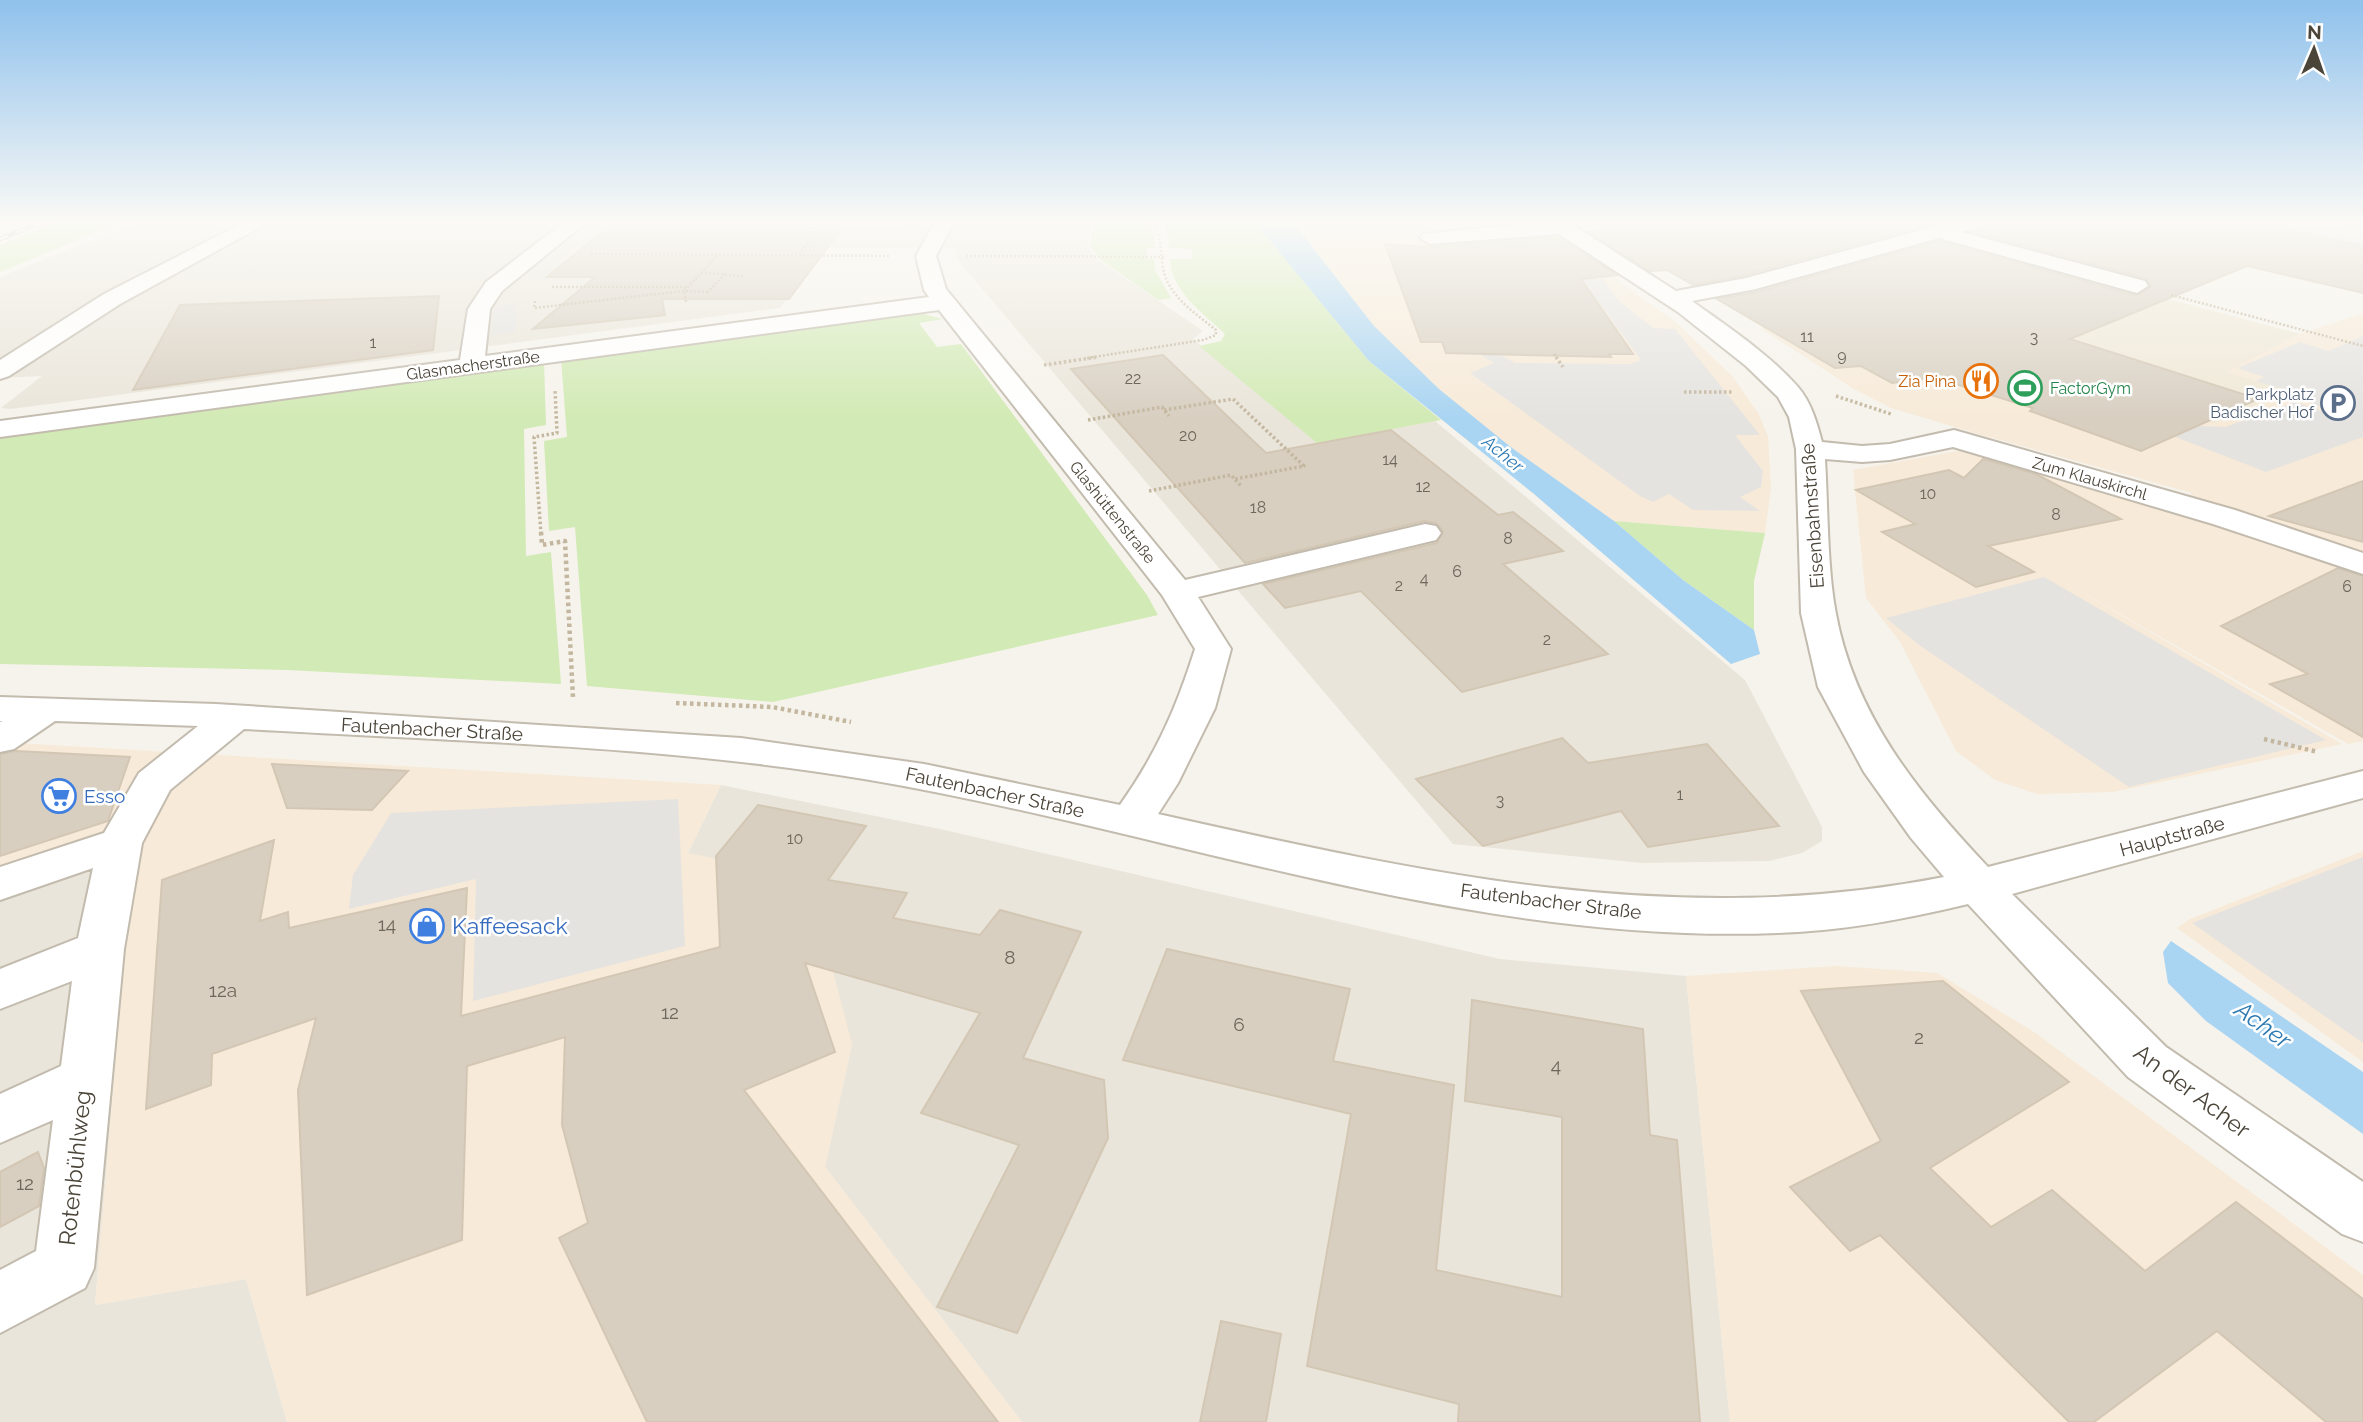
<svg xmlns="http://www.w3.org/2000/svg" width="2363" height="1422" viewBox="0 0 2363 1422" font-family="Raleway,sans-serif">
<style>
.residential{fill:#eae5da}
.commercial{fill:#f7ead8}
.education{fill:#efe8d6}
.green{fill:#d2eab5}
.parking{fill:#e5e3e0}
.water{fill:#a9d4f2}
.building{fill:#d8cfc1;stroke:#d3c7b4;stroke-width:2}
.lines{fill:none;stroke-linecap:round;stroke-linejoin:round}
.minor-casing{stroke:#c2bbae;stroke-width:4}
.path-far2{stroke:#c4b79f;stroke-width:2.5;stroke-dasharray:2 2;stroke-linecap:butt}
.path-far1{stroke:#c4b79f;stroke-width:3.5;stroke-dasharray:2.5 2.5;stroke-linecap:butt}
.path{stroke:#c4b79f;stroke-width:4.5;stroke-dasharray:3.5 3.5;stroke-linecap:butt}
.minor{fill:#fff;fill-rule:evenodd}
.rail-casing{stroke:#9a9a9a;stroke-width:4.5}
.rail{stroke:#fff;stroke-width:2.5;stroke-dasharray:9;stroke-linecap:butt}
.labels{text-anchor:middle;stroke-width:5;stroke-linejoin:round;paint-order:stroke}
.number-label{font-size:16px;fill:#6e675b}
.far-street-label{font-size:16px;fill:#4b4439;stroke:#fff}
.far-food-label{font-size:16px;fill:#c56008;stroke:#fff;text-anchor:end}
.far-leisure-label{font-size:16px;fill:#27864d;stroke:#fff;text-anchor:start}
.far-service-label{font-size:16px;fill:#4e5e75;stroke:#fff;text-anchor:end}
.far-water-label{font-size:18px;font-style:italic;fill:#2e7ab2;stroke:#fff}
.street-label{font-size:19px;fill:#4b4439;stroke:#fff}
.shop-label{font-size:19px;fill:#366cbe;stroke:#fff;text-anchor:start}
.near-number-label{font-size:19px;fill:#6e675b}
.near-shop-label{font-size:23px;fill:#366cbe;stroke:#fff;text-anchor:start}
.near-street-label{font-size:23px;fill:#4b4439;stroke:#fff}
.near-water-label{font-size:24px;font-style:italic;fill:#2e7ab2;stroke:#fff}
</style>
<rect width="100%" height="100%" fill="#f6f3ec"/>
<!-- residential -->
<g class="residential">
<path d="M142 220H1092L1087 247 1097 259 1203 331 1193 339 1317 443 1435 421 1745 680 1822 827V841L1802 853 1769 861 1642 863 1453 844 957 259 955 248H825L780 308 11 409 1 408 42 376 0 378V277Z"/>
<path d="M721 785 940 829 1500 959 1686 976 1730 1422H1022L825 1167 852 1044 688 853Z"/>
<path d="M135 832 95 1305 246 1279 287 1422H0V878Z"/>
</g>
<!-- commercial -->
<g class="commercial">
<path d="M1291 220H1536L1678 324 1733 377 1758 413 1768 436 1771 488 1765 533 1614 521 1512 448 1439 389 1374 326Z"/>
<path d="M1583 220H1715L1740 267 1793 286 2225 372 2300 334 2363 313V741L2348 744 2059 579 2342 744 2113 792 2037 794 1995 780 1956 751 1900 642 1866 598 1853 470 1968 449 2178 509 2192 493 1993 438 2003 430 1992 438 1891 408 1854 389 1760 328 1763 327Z"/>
<path d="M0 742 721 785 688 853 808 877 852 1044 825 1167 1022 1422H287L246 1279 95 1305 135 833 0 878Z"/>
<path d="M2363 851V1062L2177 928 2190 919Z"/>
<path d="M1836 966 1937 973 2034 1032 2363 1275V1422H1730L1686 976Z"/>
</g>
<!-- education -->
<path class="education" d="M1911 252 2115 297 2131 289 2300 334 2226 372 2287 390 2214 423 2141 396Z"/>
<!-- green -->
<g class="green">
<path d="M61 220H126L0 272V245Z"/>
<path d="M1095 220H1146L1153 232 1155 248H1147L1146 259H1154L1155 270 1171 298 1158 300 1100 259 1090 246Z"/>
<path d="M1162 220H1253L1369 361 1441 420 1317 443 1199 346 1221 341 1225 334C1203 313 1171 291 1170 259H1192V249L1169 248 1168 234Z"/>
<path d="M916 312 943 319 919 323 937 347 961 344 1147 595 1158 615 773 702 587 686 575 527 549 531 544 441 567 437 561 359Z"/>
<path d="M544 362 546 425 524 429 526 556 551 552 561 684 287 670 0 664V437Z"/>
<path d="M1614 521 1765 533 1754 581V630L1683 580Z"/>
</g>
<!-- parking -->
<g class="parking">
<path d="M2350 220H2363V261L2287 234 2302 223 2333 228Z"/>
<path d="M1582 279H1603L1619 301 1653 328 1675 329 1760 435H1735L1763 471 1761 487 1740 497 1760 511 1693 510 1669 494 1653 502 1640 496 1470 373 1494 363 1479 354H1499L1515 363 1630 364 1641 360Z"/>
<path d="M518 304 515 332 491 335 495 306Z"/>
<path d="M2363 336V437L2266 472 2160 431 2177 425 2225 427 2295 402 2326 412 2331 410 2281 393 2286 390 2256 381 2264 377 2237 368 2300 342 2329 351Z"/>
<path d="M2044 577 2326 740 2129 787 1919 645 1886 618Z"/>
<path d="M678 799 685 946 473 1001 476 879 349 909 353 875 391 813Z"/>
<path d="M2363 857V1043L2192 923Z"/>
</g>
<!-- water -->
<g class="water">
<path d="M1253 220H1291L1374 326 1439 389 1512 448 1614 521 1683 580 1754 630 1760 654 1731 664 1534 494 1369 361Z"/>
<path d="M2171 941 2363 1072V1134L2206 1021 2168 983 2163 952Z"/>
</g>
<!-- building -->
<g class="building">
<path d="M751 220H804L795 232H839L789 299H662L665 315 533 329 595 277H547L612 224 747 225Z"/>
<path d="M1597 220H1947L1745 275 1693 285 1667 270 1650 271 1588 232 1612 229Z"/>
<path d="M1992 220H2250L2363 246V293L2247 266 2070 339 2258 399 2141 451 2030 411 2033 408 1959 385 1946 376 1892 383 1861 366 1835 368 1717 299 1757 292 1939 241 2136 296 2151 287 2146 278 1971 232 1989 227Z"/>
<path d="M1558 237 1617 275 1581 279 1633 354H1609L1611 357 1446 353 1442 342H1421L1385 244 1430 247Z"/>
<path d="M439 296 433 350 133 390 180 305Z"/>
<path d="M1163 355 1266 453 1391 430 1498 515 1513 512 1563 551 1503 564 1608 654 1462 692 1361 591 1285 608 1263 584 1437 543 1443 531 1436 523 1424 521 1245 563 1071 369Z"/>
<path d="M1983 459 2036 474 2121 519 1988 546 2034 572 1976 587 1882 532 1915 524 1856 490 1949 470 1964 478Z"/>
<path d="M2363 481V542L2269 516Z"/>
<path d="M2338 568 2363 576V737L2270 684 2308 674 2221 626Z"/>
<path d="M1562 738 1588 763 1707 744 1779 826 1648 847 1621 811 1483 846 1416 779Z"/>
<path d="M16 751 130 757 108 821 0 856V754Z"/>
<path d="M272 764 408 771 372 810 287 808Z"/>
<path d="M758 805 866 826 828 880 907 893 893 918 980 935 1000 910 1081 932 1023 1058 1104 1080 1108 1138 1017 1333 937 1307 1019 1145 921 1113 980 1013 805 963 835 1052 744 1090 998 1422H647L559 1238 588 1223 562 1125 565 1037 467 1066 462 1240 307 1295 298 1090 316 1018 212 1054 211 1085 146 1109 162 880 274 840 260 921 288 912 289 928 467 888 461 1016 720 947 716 856Z"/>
<path d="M1167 949 1350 989 1333 1061 1454 1085 1436 1270 1562 1297V1117L1465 1101 1472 1000 1643 1029 1650 1135 1677 1140 1700 1422H1458L1459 1404 1307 1366 1351 1114 1123 1060Z"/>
<path d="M1943 981 2069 1082 1930 1168 1991 1227 2052 1190 2145 1271 2236 1202 2363 1299V1422H2326L2217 1331 2094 1422H2069L1880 1235 1850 1251 1790 1187 1881 1141 1801 991Z"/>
<path d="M38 1152 44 1168 39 1206 0 1227V1172Z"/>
<path d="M1221 1321 1281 1334 1266 1422H1200Z"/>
</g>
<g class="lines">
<!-- minor casing -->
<g class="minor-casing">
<g id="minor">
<path d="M249 220H273L120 304 9 376 0 379V360L104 294Z"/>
<path d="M567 220H589L502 291 490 309 485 356 929 297 924 290 916 256 936 220H955L936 256 946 289 1185 580 1425 524 1436 526 1441 533 1436 540 1198 597 1231 649 1215 708 1178 783 1158 814C1422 873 1674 930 1944 877L1911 838 1864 772 1818 687 1801 613 1796 449 1789 417 1778 397 1746 366 1678 312 1559 234 1430 244 1420 238 1423 234 1565 220 1676 291 1746 278 1958 220H1990L1988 224 1961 232 2145 281 2148 286 2137 293 1939 238 1756 289 1692 301C1728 327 1769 354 1798 387 1811 402 1817 423 1822 442L1862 446 1890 444 1954 430 2235 510 2363 553V574L2213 524 1953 447 1890 460 1862 462 1825 459C1828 507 1827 567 1836 614 1855 716 1919 794 1988 867L2363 771V798L2012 894 2166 1047 2363 1182V1242L2342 1234 2128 1077 1968 904C1906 919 1842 931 1778 933 1465 945 1168 830 864 779 660 745 450 741 244 729L170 790 142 843 124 949 94 1268 85 1288 0 1333V1270L36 1251 53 1120 0 1143V1094L61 1066 72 981 0 1009V969L78 938 93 868 0 900V867L104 833 139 773 198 726 55 721 14 749 0 752V722L3 721H0V697L216 704 741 738 924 764 1120 805C1156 754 1176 709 1195 649L1162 595 939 310 0 437V421L460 360 468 309 486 282Z"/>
</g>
</g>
<!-- path-far2 -->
<g class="path-far2">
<path d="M810 220 804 228 902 229"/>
<path d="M617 222 681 220"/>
<path d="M591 254 890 256"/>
<path d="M799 254 819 228"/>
<path d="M966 256 1164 257"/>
<path d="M701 273 725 274 707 293"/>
<path d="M725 275 743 276"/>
<path d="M552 287H688"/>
<path d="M2171 295 2363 346"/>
<path d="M535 301 534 308 684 291 708 292"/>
<path d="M686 302 684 291 718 255"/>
<path d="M1554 354 1557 358"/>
<path d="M1087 358 1203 340 1216 335V330C1195 313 1168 296 1163 268 1160 249 1162 237 1152 220"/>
</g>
<!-- path-far1 -->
<g class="path-far1">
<path d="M1556 357 1563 367"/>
<path d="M1044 365 1098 357"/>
<path d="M1684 392H1733"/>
<path d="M1836 396 1891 414"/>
<path d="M1164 410 1233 399 1304 466 1235 479"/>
<path d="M1088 420 1162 407 1169 416"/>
<path d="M1149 491 1231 475 1241 486"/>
<path d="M541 534 534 437 557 433 555 389"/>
</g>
<!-- path -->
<g class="path">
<path d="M541 532 542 545 565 541 573 698"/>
<path d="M676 703 772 707 851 722"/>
<path d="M2264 739 2318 752"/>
</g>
<!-- minor -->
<use href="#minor" class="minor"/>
<!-- rail casing -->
<g class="rail-casing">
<path id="rail" d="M0 239 48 220"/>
</g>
<!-- rail -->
<use href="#rail" class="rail"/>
</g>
<!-- sky -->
<linearGradient id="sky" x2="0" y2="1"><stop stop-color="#8fc1ec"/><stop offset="0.53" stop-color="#fbfaf6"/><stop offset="1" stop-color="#fbfaf6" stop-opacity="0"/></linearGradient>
<rect width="2363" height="419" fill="url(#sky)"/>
<!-- icons -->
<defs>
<g id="restaurant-ring" transform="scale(1.75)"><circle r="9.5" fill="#fff" stroke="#e8710a" stroke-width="1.5"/><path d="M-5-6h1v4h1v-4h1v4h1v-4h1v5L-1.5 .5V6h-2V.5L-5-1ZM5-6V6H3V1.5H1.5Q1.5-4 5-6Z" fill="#e8710a"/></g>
<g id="stadium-ring" transform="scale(1.75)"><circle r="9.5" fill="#fff" stroke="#2e9e5b" stroke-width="1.5"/><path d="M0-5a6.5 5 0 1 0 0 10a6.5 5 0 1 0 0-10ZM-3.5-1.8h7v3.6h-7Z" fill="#2e9e5b"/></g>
<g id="parking-ring" transform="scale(1.75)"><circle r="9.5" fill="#fff" stroke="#5c6f8a" stroke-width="1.5"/><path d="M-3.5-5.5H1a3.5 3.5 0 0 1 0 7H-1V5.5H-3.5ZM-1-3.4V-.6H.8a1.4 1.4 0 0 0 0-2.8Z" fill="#5c6f8a"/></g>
<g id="supermarket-ring" transform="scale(1.75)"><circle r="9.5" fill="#fff" stroke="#3f7fe0" stroke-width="1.5"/><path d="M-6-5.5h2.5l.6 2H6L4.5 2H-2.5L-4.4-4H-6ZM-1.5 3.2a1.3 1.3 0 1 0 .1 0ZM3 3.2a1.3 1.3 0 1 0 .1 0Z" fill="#3f7fe0"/></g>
<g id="shop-ring" transform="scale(1.75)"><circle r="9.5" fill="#fff" stroke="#3f7fe0" stroke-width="1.5"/><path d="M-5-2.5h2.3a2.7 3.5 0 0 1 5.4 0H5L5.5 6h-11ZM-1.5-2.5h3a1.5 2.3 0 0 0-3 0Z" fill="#3f7fe0"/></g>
</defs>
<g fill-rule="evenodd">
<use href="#restaurant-ring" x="1981" y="381"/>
<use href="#stadium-ring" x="2025" y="388"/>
<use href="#parking-ring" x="2338" y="403"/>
<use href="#supermarket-ring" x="59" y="796"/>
<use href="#shop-ring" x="427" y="926"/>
</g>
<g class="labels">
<!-- number labels -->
<g class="number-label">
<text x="1807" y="342">11</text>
<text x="2034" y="343">3</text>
<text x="373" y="348">1</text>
<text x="1842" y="361">9</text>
<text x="1133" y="384">22</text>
<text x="1188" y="441">20</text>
<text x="1390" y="465">14</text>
<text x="1423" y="492">12</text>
<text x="1928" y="499">10</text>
<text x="1258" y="513">18</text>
<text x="2056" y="520">8</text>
<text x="1508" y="544">8</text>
<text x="1457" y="577">6</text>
<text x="1424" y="584">4</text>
<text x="1399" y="591">2</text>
<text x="2347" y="592">6</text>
<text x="1547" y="645">2</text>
<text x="1680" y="800">1</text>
<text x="1500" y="806">3</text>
<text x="795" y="844">10</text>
</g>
<!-- far-street labels -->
<g class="far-street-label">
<text transform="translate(473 365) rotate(-8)" y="6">Glasmacherstraße</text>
<text transform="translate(2090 478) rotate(16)" y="6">Zum Klauskirchl</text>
<text transform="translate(1113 512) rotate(51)" y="6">Glashüttenstraße</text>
</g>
<!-- far-food labels -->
<g class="far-food-label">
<text x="1956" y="387">Zia Pina</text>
</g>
<!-- far-leisure labels -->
<g class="far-leisure-label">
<text x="2050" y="394">FactorGym</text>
</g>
<!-- far-service labels -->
<g class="far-service-label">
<text x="2314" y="400">Parkplatz<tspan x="2314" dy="18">Badischer Hof</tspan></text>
</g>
<!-- far-water labels -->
<g class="far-water-label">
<text transform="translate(1503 454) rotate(39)" y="6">Acher</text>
</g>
<!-- street labels -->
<g class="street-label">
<text transform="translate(1812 516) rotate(-94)" y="7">Eisenbahnstraße</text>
<text transform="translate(432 729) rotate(3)" y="7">Fautenbacher Straße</text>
<text transform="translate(995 792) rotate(12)" y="7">Fautenbacher Straße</text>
<text transform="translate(2172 836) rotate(-15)" y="7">Hauptstraße</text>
<text transform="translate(1551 901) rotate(7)" y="7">Fautenbacher Straße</text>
</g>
<!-- shop labels -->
<g class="shop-label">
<text x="84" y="803">Esso</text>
</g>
<!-- near-number labels -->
<g class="near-number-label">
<text x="387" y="931">14</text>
<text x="1010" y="964">8</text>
<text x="223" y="997">12a</text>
<text x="670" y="1019">12</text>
<text x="1239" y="1031">6</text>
<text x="1919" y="1044">2</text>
<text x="1556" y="1072">4</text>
<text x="25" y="1190">12</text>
</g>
<!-- near-shop labels -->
<g class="near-shop-label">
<text x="452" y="934">Kaffeesack</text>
</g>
<!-- near-street labels -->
<g class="near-street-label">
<text transform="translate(2192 1091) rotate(37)" y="8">An der Acher</text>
<text transform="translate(75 1168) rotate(-84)" y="8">Rotenbühlweg</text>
</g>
<!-- near-water labels -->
<g class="near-water-label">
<text transform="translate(2263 1025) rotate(36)" y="8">Acher</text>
</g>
</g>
<!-- north arrow -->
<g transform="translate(2314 49) rotate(2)" stroke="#ffffff" stroke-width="5" paint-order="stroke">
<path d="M0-5L12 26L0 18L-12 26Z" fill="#4b4439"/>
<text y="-10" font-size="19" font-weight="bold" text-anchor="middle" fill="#4b4439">N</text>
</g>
</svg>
